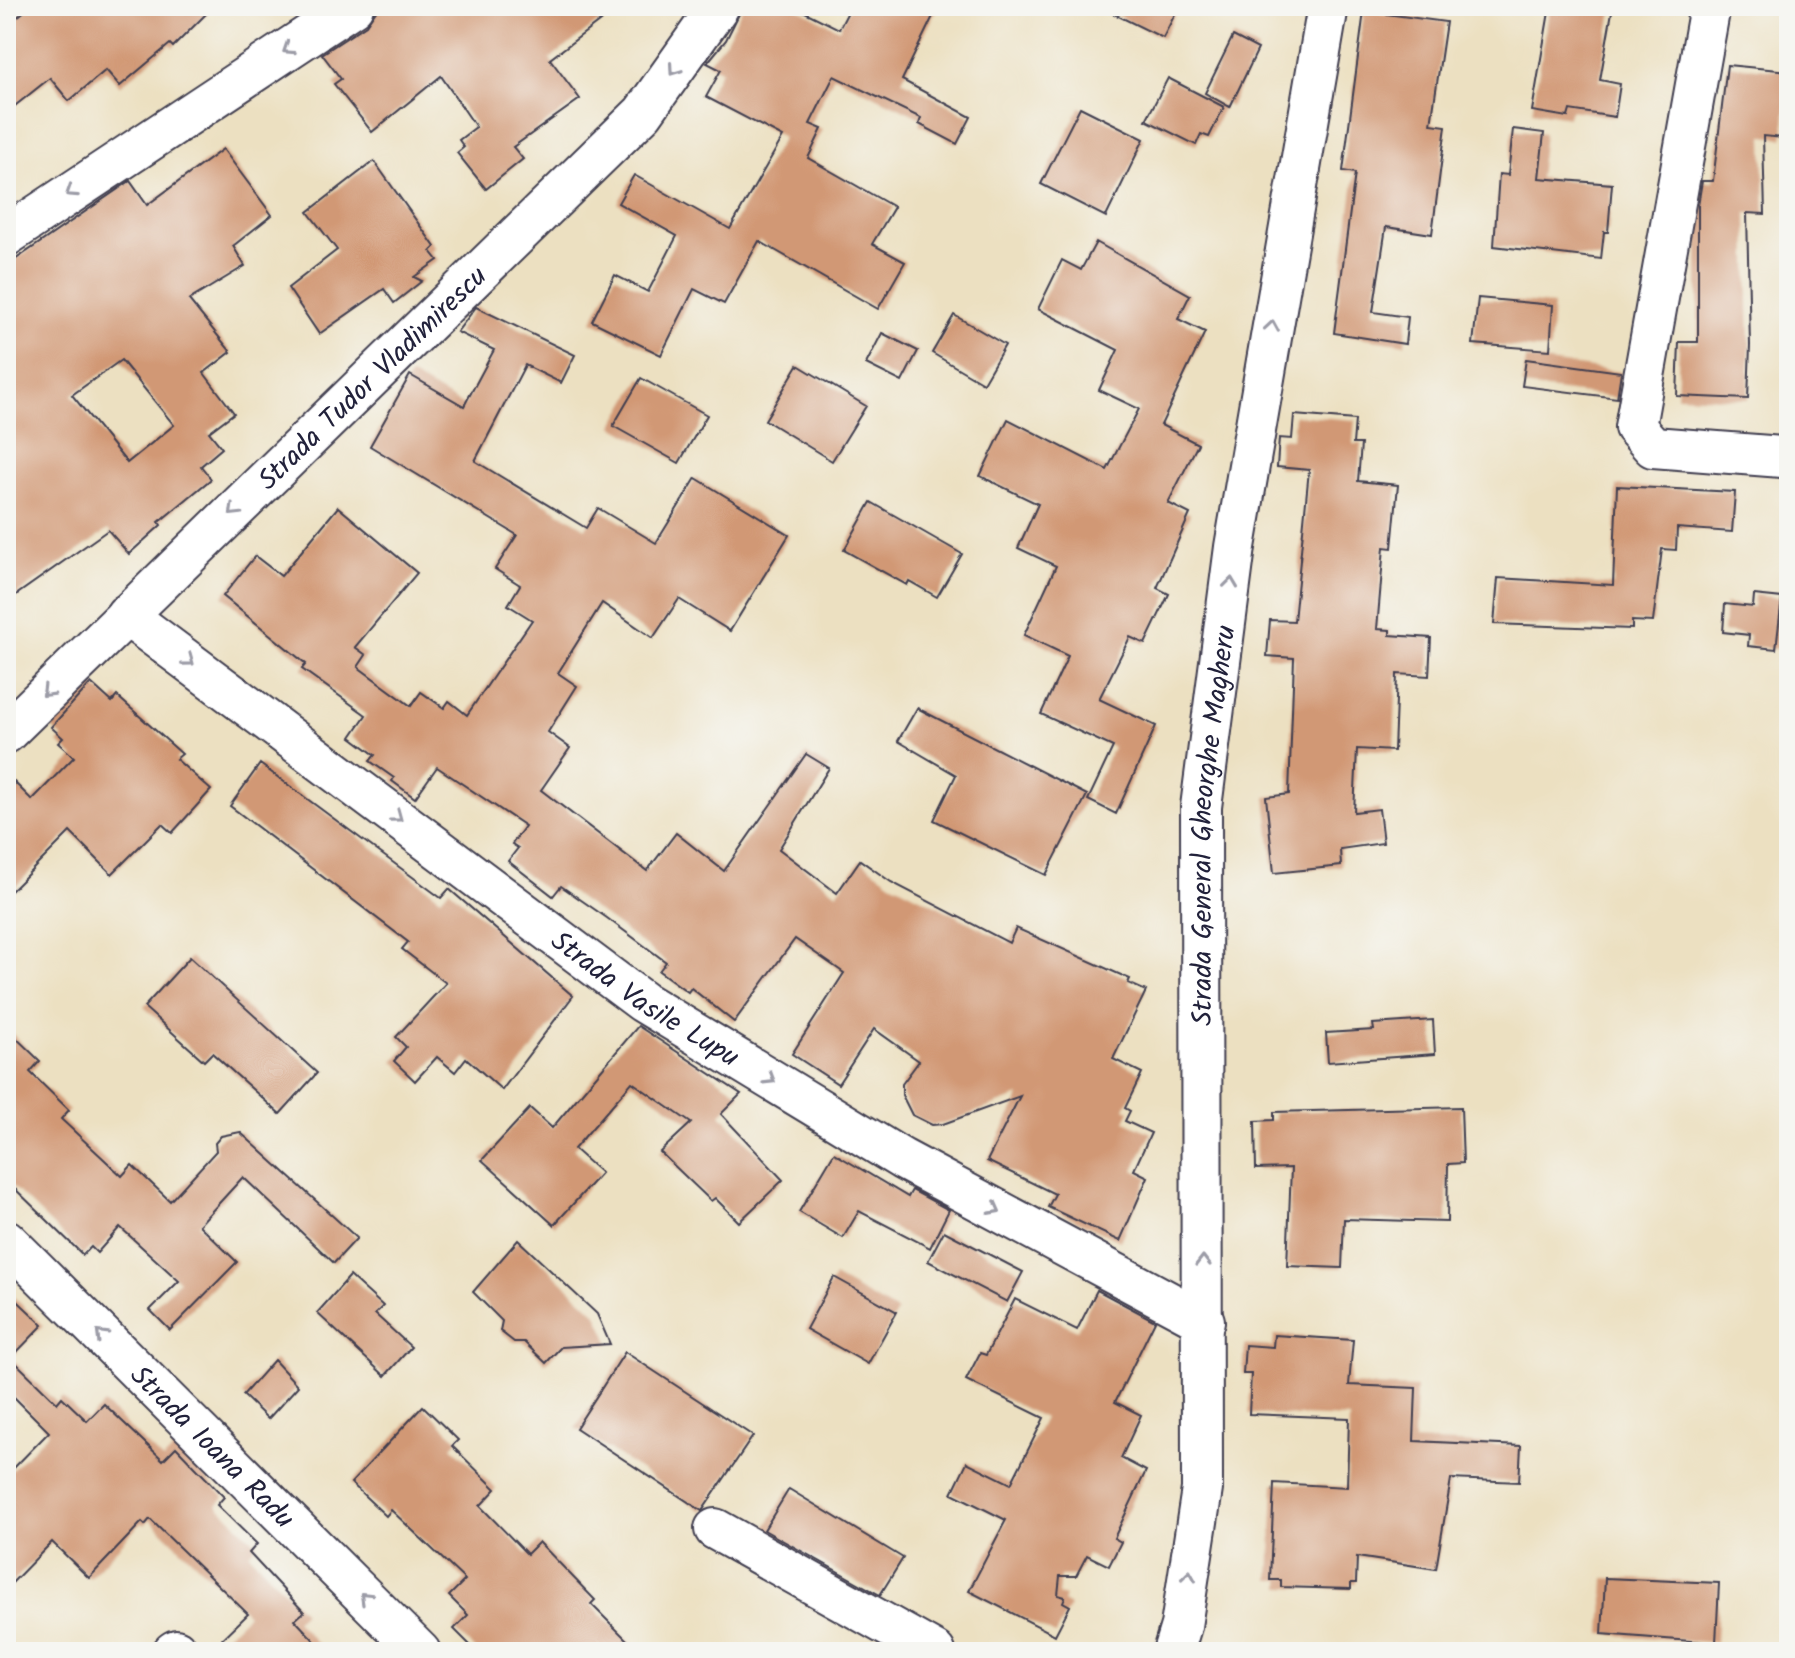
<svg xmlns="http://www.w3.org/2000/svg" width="1795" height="1658" viewBox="0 0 1795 1658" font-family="Kalam,sans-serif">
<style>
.building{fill:#d19874;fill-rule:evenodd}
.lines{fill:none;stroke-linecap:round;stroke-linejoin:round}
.minor-casing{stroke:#403e4f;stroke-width:44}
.minor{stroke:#fff;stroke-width:40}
.oneway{stroke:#9c9ca7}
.labels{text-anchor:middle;stroke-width:6;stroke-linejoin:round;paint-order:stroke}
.street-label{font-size:28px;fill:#22223b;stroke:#f6f6f2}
</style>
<rect width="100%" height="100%" fill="#f6f6f2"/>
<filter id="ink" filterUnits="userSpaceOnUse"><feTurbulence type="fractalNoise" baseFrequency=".0125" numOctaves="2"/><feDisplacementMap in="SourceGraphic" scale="16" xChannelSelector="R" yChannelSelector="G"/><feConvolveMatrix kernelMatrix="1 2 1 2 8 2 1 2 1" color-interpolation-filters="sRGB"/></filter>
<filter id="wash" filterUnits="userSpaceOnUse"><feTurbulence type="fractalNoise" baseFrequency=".006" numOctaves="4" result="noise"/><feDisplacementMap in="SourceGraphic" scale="32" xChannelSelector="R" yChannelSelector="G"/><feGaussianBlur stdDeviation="1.8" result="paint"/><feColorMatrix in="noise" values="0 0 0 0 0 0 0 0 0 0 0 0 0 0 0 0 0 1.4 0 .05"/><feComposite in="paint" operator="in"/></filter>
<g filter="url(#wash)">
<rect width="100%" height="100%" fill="#ece0c1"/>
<g id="blocks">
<!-- building -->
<g class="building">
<path d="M31 6H214L173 47 170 44 120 86 106 70 69 101 50 78 6 113V26Z"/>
<path d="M379 6H620L550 59 580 99 513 147 523 159 486 189 457 153 464 147 459 140 476 127 441 76 372 132 334 84 341 79 322 54 366 25Z"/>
<path d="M743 6H793L839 29 851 6H938L902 80 971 117 957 144 919 124 921 118 834 76 810 124 822 129 808 158 894 207 872 244 905 262 878 309 759 241 724 304 694 289 661 355 592 321 615 275 648 292 677 236 618 203 634 175 730 229 783 137 706 97 721 70 707 63 726 40Z"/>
<path d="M1098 6H1179L1163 38Z"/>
<path d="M1550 6H1613L1600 80 1620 84 1615 117 1570 110 1568 117 1532 111Z"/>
<path d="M1364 11 1446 22 1431 124 1446 126 1432 234 1386 227 1373 312 1408 317 1405 344 1334 333 1355 173 1343 171Z"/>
<path d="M1233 36 1258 49 1230 107 1205 93Z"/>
<path d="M1727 65 1789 71 1783 138 1763 136 1765 214 1747 213 1750 345 1748 399 1677 396 1679 342H1698V205L1702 181H1713Z"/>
<path d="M1168 78 1224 107 1209 137 1201 134 1196 145 1146 120Z"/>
<path d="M1080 107 1144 139 1106 217 1041 184Z"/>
<path d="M1513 129 1544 133 1539 178 1612 184 1608 232H1604L1601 259 1494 246 1499 174 1508 175Z"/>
<path d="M223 149 272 215 233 246 245 266 189 300 231 352 204 373 234 413 209 432 222 448 201 466 211 479 159 522 161 525 129 554 108 530 6 602V266L130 181 147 205ZM121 360 174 425 127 463 72 395Z"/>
<path d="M374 161 435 247 431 251 438 260 414 277 422 281 394 303 384 289 319 334 288 288 337 250 308 212Z"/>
<path d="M1096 242 1190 295 1178 319 1205 332 1161 425 1198 444 1168 503 1190 514 1157 588 1169 594 1145 644 1130 637 1099 699 1156 726 1116 814 1088 800 1113 747 1041 714 1068 656 1024 635 1056 566 1018 548 1038 504 980 476 1008 419 1107 470 1139 409 1099 390 1118 350 1038 309 1062 260 1081 270Z"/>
<path d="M1478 298 1553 305 1550 350 1473 344Z"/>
<path d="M476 307 575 355 561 383 525 365 475 461 586 528 598 508 656 543 696 478 789 535 730 631 679 599 653 638 602 603 558 673 577 686 548 732 570 748 541 790 647 871 676 833 724 871 806 754 829 768 779 849 837 893 860 860 891 882 1009 943 1016 928 1130 979 1128 983 1146 991 1113 1059 1142 1073 1125 1108 1130 1111 1125 1121 1151 1133 1134 1170 1148 1177 1120 1241 1048 1207 1055 1194 987 1161 1020 1096 943 1124 932 1125 912 1115 902 1095V1084L919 1061 874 1029 838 1084 792 1054 844 973 795 939 734 1022 691 988 688 992 659 971 666 962 607 918 561 886 553 896 508 861 518 848 512 844 525 826 437 767 415 798 392 781 394 778 370 761 375 755 351 737 366 715 302 669 306 664 223 596 255 556 281 576 338 507 417 573 355 647 366 655 358 667 411 706 421 692 444 708 449 701 467 715 532 620 508 605 520 585 495 569 517 535 370 446 410 375 464 406 494 350 457 332Z"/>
<path d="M954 315 1005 345 983 383 932 353Z"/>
<path d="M882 333 918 351 902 382 866 364Z"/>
<path d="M1526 359 1621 372 1617 398 1522 386Z"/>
<path d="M798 365 866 406 832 461 765 420Z"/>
<path d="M641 378 707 415 679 463 613 426Z"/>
<path d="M1294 415 1355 420 1353 444H1361L1358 481 1398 485 1392 548 1384 547 1377 629 1390 630V635L1431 638 1429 676 1397 674 1394 751 1357 749 1354 812 1379 809 1383 843 1340 849 1341 866 1274 873 1266 797 1289 794 1294 658 1267 656 1270 620 1294 621 1309 470 1277 467 1279 438 1292 439Z"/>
<path d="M1617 486 1735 492 1732 532 1677 528 1676 550 1662 549 1653 622 1632 621V629L1494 624 1498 578 1613 585Z"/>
<path d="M871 502 962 554 937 597 909 581 907 585 844 550Z"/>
<path d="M1754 595 1782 598 1776 649 1748 646 1749 635 1723 632 1725 604 1753 607Z"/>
<path d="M91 683 112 702 117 696 182 754 176 759 211 790 172 833 162 824 112 874 70 832 6 896V774L32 800 74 757 58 743 63 738 51 727Z"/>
<path d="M917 708 1087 795 1046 875 934 820 956 775 898 741Z"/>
<path d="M260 764 441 898 449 889 573 996 502 1090 466 1058 455 1072 437 1057 415 1081 394 1061 406 1047 396 1037 446 983 402 949 408 942 230 806Z"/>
<path d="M190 957 317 1073 280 1114 212 1053 204 1061 144 1007Z"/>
<path d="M1433 1020 1435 1054 1328 1062 1326 1033 1374 1030 1373 1024Z"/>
<path d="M638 1026 741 1094 721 1114 783 1180 739 1222 715 1198 711 1201 660 1152 691 1123 632 1082 574 1149 601 1173 554 1225 482 1160 530 1108 552 1128Z"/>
<path d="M6 1028 40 1061 30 1072 69 1110 61 1119 122 1176 132 1165 170 1201 216 1151 215 1143 221 1136 240 1132 357 1238 334 1263 243 1177 199 1225 237 1262 170 1330 150 1310 179 1281 120 1227 97 1253 91 1247 83 1255 6 1180Z"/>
<path d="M1461 1107 1463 1163 1448 1164 1447 1222 1344 1219 1342 1268 1287 1266 1291 1168 1256 1169 1255 1121 1274 1120V1112Z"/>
<path d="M834 1153 908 1197 912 1190 949 1210 930 1248 859 1211 843 1238 799 1212Z"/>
<path d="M944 1231 1023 1272 1007 1302 928 1261Z"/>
<path d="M518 1240 597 1314 610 1344 561 1347 546 1363 524 1342H514L500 1331 502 1321 473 1292Z"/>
<path d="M350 1276 383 1306 375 1314 411 1347 385 1376 317 1313Z"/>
<path d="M834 1277 897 1312 868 1364 806 1329Z"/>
<path d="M6 1290 43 1325 11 1358 57 1403 62 1397 87 1421 104 1404 163 1460 176 1447 224 1497 217 1505 257 1544 249 1553 304 1612 295 1620 325 1652H209L248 1614 150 1519 145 1525 142 1522 89 1578 52 1542 6 1589V1476L49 1432 6 1389Z"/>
<path d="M1097 1290 1155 1321 1115 1402 1141 1415 1121 1458 1146 1471 1114 1538 1121 1542 1109 1566 1087 1555 1076 1576H1060L1058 1595 1065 1597 1063 1602 1070 1606 1055 1635 969 1591 1006 1520 952 1493 967 1462 1011 1484 1044 1418 966 1380 980 1353 986 1355 1015 1299 1077 1330Z"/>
<path d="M1274 1335 1353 1340 1349 1385 1416 1388 1414 1441 1521 1446 1519 1482 1451 1479 1436 1569 1357 1557 1356 1583H1351V1589L1281 1587V1580H1270L1274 1483 1347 1487 1349 1418 1249 1414 1251 1374H1243L1245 1345 1273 1347Z"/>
<path d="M625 1352 753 1436 702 1511 576 1428Z"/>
<path d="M274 1360 298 1386 268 1419 243 1395Z"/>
<path d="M423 1406 458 1440 452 1446 496 1489 480 1506 527 1554 539 1542 595 1600 591 1604 639 1652H477L454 1629 468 1615 449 1596 465 1580 391 1510 386 1516 351 1483Z"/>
<path d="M789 1489 903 1558 880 1595 764 1530Z"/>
<path d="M1605 1578 1719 1583 1716 1643 1602 1634Z"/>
</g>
</g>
</g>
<g filter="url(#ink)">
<use href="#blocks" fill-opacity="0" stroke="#403e4f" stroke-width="2"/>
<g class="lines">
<!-- minor casing -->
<g class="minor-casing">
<g id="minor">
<path d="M1710 6 1635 427 1653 447 1782 457"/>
<path d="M6 236 353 6"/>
<path id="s1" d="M126 615 643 1002 902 1159 1204 1321"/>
<path id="s2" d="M6 733 643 113 719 6"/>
<path id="s3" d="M6 1240 420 1652"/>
<path d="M715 1529 935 1652"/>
<path d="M173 1652 176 1650"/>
<path id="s4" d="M1173 1652 1181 1626 1202 1489 1201 807 1235 547 1328 6"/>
</g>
</g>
<!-- minor -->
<use href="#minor" class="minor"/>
</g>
<!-- one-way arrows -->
<defs><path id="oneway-chevron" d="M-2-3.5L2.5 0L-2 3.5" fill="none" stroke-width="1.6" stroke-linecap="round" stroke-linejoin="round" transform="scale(2)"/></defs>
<g class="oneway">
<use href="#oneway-chevron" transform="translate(288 49) rotate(147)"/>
<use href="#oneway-chevron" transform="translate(674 70) rotate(125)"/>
<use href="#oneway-chevron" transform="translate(71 192) rotate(147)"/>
<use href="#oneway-chevron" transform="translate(1272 326) rotate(-81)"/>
<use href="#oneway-chevron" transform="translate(234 511) rotate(136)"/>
<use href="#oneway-chevron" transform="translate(1231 583) rotate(-83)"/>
<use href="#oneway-chevron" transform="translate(189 661) rotate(37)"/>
<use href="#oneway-chevron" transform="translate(47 692) rotate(135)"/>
<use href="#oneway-chevron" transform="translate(397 817) rotate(37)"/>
<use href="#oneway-chevron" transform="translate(770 1079) rotate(31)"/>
<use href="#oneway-chevron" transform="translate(995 1209) rotate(28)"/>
<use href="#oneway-chevron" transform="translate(1203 1261) rotate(-90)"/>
<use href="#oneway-chevron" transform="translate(101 1335) rotate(-135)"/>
<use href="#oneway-chevron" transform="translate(1189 1576) rotate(-82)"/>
<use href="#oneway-chevron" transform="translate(365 1597) rotate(-136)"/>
</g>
</g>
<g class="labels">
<!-- street labels -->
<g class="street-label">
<text dy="10" stroke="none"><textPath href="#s2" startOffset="510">Strada Tudor Vladimirescu</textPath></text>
<text dy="10" stroke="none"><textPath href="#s4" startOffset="830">Strada General Gheorghe Magheru</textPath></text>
<text dy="10" stroke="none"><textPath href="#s1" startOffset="646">Strada Vasile Lupu</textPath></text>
<text dy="10" stroke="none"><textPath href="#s3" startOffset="292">Strada Ioana Radu</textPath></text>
</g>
</g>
<!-- margin -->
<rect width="1795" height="1658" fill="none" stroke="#f6f6f2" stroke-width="32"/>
</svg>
